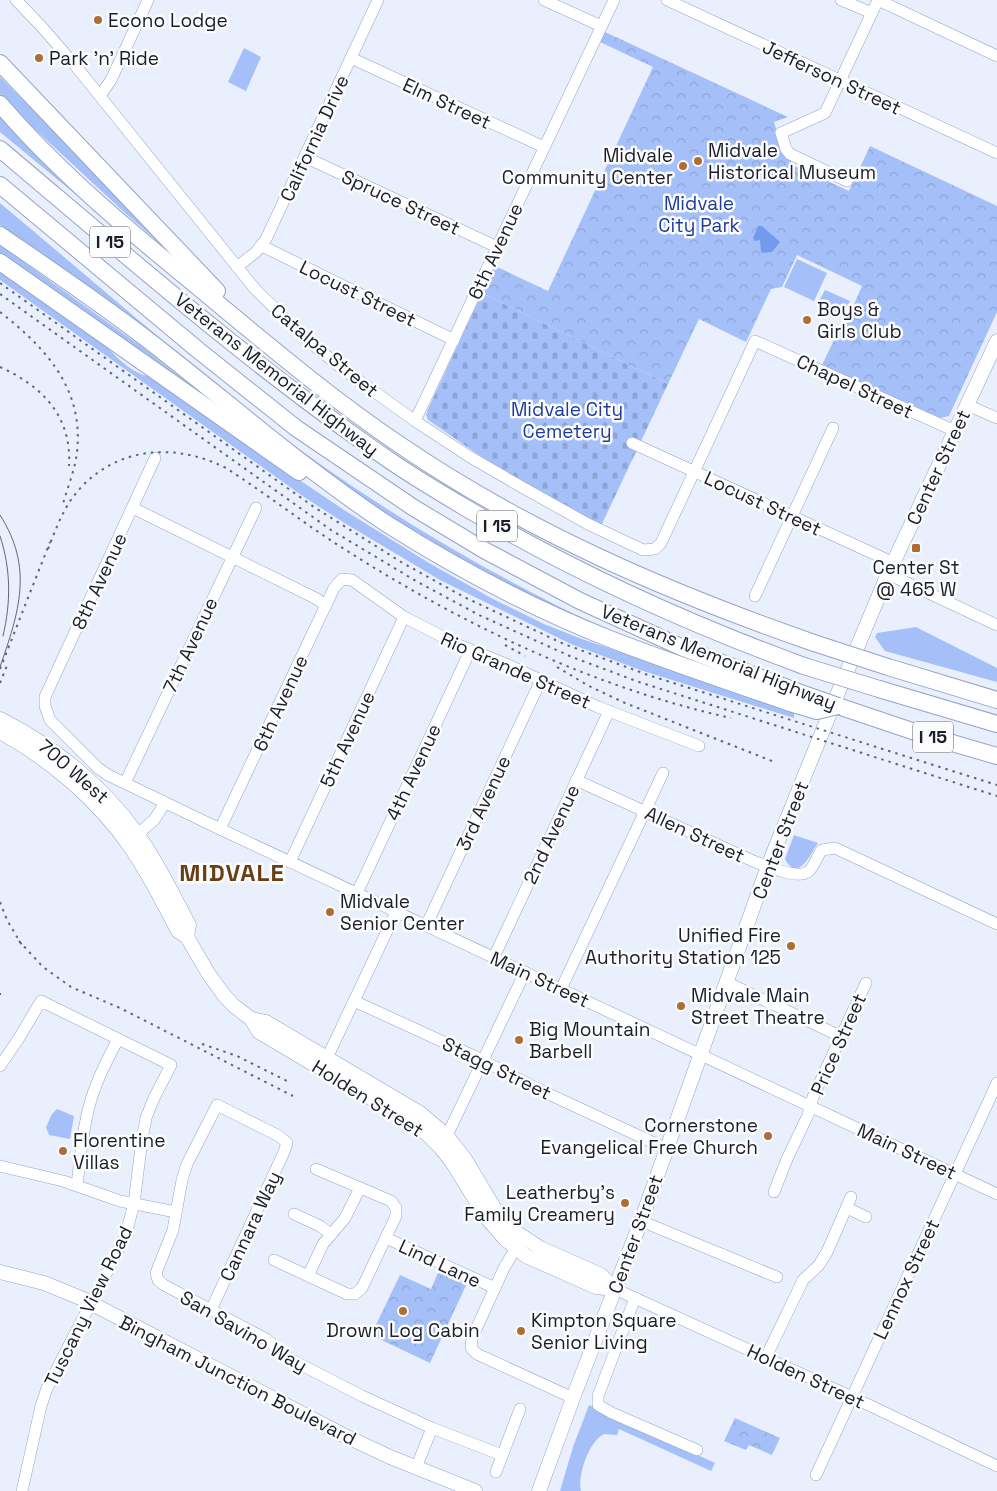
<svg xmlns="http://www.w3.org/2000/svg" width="997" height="1491" viewBox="0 0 997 1491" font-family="'Space Grotesk',sans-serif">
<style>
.grass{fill:#a5c0f9}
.cemetery{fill:url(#cemetery-stones)}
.park{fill:url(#park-crowns)}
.water{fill:#749aed}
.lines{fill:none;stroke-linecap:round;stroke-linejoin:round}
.minor-casing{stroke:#95a4c3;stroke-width:12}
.major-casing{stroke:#95a4c3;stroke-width:15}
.highway-casing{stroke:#95a4c3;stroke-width:18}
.minor{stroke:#fff;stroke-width:11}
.major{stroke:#fff;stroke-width:14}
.highway{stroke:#fff;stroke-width:16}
.tram{stroke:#616673;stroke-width:1}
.rail{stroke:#616673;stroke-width:2;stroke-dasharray:2.5 5;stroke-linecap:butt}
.highway-bridge-casing{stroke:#95a4c3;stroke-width:18;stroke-linecap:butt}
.highway-bridge{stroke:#fff;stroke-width:16}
.poi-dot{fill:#ad6e35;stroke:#fcfcfc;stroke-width:2}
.labels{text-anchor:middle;stroke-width:5;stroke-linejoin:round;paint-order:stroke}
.shield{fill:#fcfcfc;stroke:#5d6169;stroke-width:1}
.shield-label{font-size:18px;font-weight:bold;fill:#191e2a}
.poi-label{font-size:19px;fill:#191e2a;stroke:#fcfcfc;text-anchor:start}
.street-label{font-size:19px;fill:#191e2a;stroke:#fcfcfc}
.park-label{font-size:19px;fill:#1b3c9b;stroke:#fcfcfc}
.district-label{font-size:24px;font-weight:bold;letter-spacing:1px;fill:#693e16;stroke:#fcfcfc}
</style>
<defs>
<pattern id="cemetery-stones" width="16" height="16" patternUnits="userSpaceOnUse" patternTransform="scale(1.25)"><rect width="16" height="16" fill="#a5c0f9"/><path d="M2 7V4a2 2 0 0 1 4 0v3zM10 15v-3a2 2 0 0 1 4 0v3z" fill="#8da5d6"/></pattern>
<pattern id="park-crowns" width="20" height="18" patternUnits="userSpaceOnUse" patternTransform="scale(1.25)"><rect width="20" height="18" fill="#a5c0f9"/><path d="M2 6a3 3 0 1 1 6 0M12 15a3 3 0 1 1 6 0" fill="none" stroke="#8da5d6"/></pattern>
</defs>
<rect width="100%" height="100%" fill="#e9effd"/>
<!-- grass -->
<g class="grass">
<path d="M244 48 261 57 246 91 228 82Z"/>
<path d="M0 77 189 268V269L124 212 27 122H25L0 94Z"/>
<path d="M0 115 109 222 0 132Z"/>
<path d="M0 203C90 278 178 356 271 428 376 508 492 576 611 632L552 609 394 522 0 225Z"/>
<path d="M0 245 142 347 250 433 0 255Z"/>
<path d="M797 259 827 273 814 301 784 287Z"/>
<path d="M0 272 108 348C118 359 134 374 148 376L258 452 344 510 429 563 493 599 544 624 582 639 794 712V718L640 670 571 644 440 580 346 524 304 497 0 280Z"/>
<path d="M825 290 850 301 843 315 818 303Z"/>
<path d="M916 627 997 668V682L885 651 875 637 877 633Z"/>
<path d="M794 835 818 843C811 853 798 884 785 859Z"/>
<path d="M57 1109 74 1116 70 1139 49 1135 46 1127 52 1114Z"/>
<path d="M589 1405 715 1463 711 1471 619 1429 617 1435 604 1434C589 1441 577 1476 581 1491H560L573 1447Z"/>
</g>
<!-- cemetery -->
<path class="cemetery" d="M482 293 668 384 601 526 489 462 428 420 426 415 428 409Z"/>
<!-- park -->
<g class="park">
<path d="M605 32 788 117 774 122 783 151 792 159 790 164 849 191 870 146 997 206V312L949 416 940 418 822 365 845 317 848 318 862 286 797 255 782 287 771 289 746 342 699 319 668 384 482 293 495 266 548 291 653 67 600 42Z"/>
<path d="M440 1268 468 1281 430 1363 371 1335 400 1275 431 1289Z"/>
<path d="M735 1418 780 1438 772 1455 749 1445 746 1450 724 1441Z"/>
</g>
<!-- water -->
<path class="water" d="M758 226H762L780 242 772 252 763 253 761 252 760 240 755 241 753 238Z"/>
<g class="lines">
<!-- minor casing -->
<g class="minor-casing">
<g id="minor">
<path d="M16 0 41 26 74 64 255 289 306 339 339 366 415 421 470 457 520 486 588 524 643 550 655 549 661 543 755 341 955 431"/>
<path d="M544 0 601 26"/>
<path d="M667 0 997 153"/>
<path d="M841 0 872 13"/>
<path d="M878 0 997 56"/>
<path d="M351 58 544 147"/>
<path d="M100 96 111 80 148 0"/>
<path d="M305 157 497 247"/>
<path d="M847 181 790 154 786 149 781 133 825 113 878 0"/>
<path d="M262 246 454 340"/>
<path d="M237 267 256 252 266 239 378 0"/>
<path d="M967 405 997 418"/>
<path d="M415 421 614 0"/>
<path d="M632 443 894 563"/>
<path d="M155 458 45 697V706L50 720 98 768 108 775 220 829 997 1194"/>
<path d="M133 508 317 599 326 606"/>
<path d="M888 574 997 625"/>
<path d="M755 596 833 428"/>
<path d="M576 780 753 861C765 865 799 881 809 871 815 865 817 856 822 850L835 848 997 924"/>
<path d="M125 783 256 508"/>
<path d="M220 829 334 588 342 579 352 580 404 617 459 645 506 664 598 707 699 746"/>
<path d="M131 840 154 820 165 803"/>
<path d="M290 862 404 617"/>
<path d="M357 893 470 651"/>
<path d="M426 926 541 680"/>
<path d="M494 957 609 711"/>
<path d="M726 982 842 1037"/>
<path d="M561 989 663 773"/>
<path d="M354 1001 474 1056 538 1089 667 1149"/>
<path d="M327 1058 396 912"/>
<path d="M0 1066 19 1038 41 1001 171 1065 154 1098 146 1118 142 1139 134 1204 125 1237 47 1388 41 1406 22 1491"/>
<path d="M444 1142 525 972"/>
<path d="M0 1166 63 1181 120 1201 176 1212"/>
<path d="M77 1185C80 1160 82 1135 88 1111 94 1085 106 1062 118 1039"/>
<path d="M774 1192 787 1159 808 1115 813 1097 866 983"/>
<path d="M847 1208 866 1217"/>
<path d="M294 1214 320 1226 331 1234"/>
<path d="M641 1221 777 1277"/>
<path d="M386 1238 495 1288"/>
<path d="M516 1248 504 1268 472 1338 471 1348 477 1354 573 1398"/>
<path d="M274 1260 347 1294H355L362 1288 396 1216V1208L391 1201 316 1169"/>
<path d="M308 1276 323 1244 345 1218 360 1188"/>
<path d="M615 1289 852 1397 997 1466"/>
<path d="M635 1298 598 1396V1405L612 1413 697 1450"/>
<path d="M211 1310 284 1152 287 1143 279 1136 217 1105 187 1164 182 1180 173 1230 156 1273 158 1280 164 1285 266 1339 290 1359 362 1396 432 1428 502 1455"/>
<path d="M766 1357 803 1280 819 1265 827 1252 851 1197"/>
<path d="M416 1468 432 1428"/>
<path d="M496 1472 520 1409"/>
<path d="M816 1475 997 1083"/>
</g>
</g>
<!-- major casing -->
<g class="major-casing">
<g id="major">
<path d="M0 719C54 746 103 786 138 835 158 863 173 895 189 925L187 937"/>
<path d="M0 732C51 760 98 800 131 848 149 874 163 903 178 931L187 937 208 973 223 994 233 1005 251 1019 259 1032 403 1117 426 1133 441 1148 452 1162 486 1217 505 1239 526 1256 596 1287 615 1289"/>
<path d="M251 1019 266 1022 420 1113 447 1136 465 1159 496 1211 513 1230 540 1248 601 1275 615 1289"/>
<path d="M0 1272 44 1283 83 1299 341 1434 390 1457 475 1491"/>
<path d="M539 1491 573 1398 641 1221 768 866 840 688 888 574 997 341"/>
</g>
</g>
<!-- highway casing -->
<g class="highway-casing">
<g id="highway">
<path d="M0 63 217 291"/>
<path d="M0 104C60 174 133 234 204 292 269 346 333 400 403 447 530 533 670 593 814 643"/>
<path d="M0 149C127 256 252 366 389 460 415 478 444 495 471 511 577 573 689 624 804 666"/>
<path d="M0 185 198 350 296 428 414 508 484 550 580 601 681 647 795 691"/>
<path d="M0 235C48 268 97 301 144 337 225 399 302 468 387 524 458 569 532 608 610 639 669 662 730 682 790 703"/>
<path d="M0 262 299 472"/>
<path d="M888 667 997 700"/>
<path d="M879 689 997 724"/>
<path d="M838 706 918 733 997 756"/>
</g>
</g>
<!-- minor -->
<use href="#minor" class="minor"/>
<!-- major -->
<use href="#major" class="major"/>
<!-- highway -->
<use href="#highway" class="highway"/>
<!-- tram -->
<g class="tram">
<path d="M0 515C34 568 19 612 0 667"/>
<path d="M0 536C11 569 11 602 3 636"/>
</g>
<!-- rail -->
<g class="rail">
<path d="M0 283 314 507 401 562 464 597 564 644 648 675 997 785"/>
<path d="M0 294 331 530 416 581 479 615 572 657 639 682 997 796"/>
<path d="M0 312C46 348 84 389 77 452 75 470 67 489 62 507"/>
<path d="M0 367C42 386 72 416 69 466"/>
<path d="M48 549C55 531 62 512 73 497 111 447 173 441 226 468 265 493 302 522 341 547 461 624 592 687 731 718"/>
<path d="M505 645 525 656"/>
<path d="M557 667 589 686 625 703 772 761"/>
<path d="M0 669 50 542"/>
<path d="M0 683 8 663"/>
<path d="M0 902 7 920 23 947"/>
<path d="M19 941 43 967 71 987 120 1008 293 1096"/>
<path d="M0 993V995"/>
<path d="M202 1044 237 1056 291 1083"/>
</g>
<!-- highway-bridge casing -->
<g class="highway-bridge-casing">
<g id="highway-bridge">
<path d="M814 643 888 667"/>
<path d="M804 666 879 689"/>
<path d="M795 691 838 706"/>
<path d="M790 703 817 711 838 706"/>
</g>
</g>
<!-- highway-bridge -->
<use href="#highway-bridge" class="highway-bridge"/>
</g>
<!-- markers -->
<g class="poi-dot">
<circle cx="98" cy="20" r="5"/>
<circle cx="39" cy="58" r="5"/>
<circle cx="698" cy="161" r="5"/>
<circle cx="683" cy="166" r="5"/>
<circle cx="807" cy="320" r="5"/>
<rect x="911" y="543" width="10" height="10" rx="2.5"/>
<circle cx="330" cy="912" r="5"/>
<circle cx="791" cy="946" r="5"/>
<circle cx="681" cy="1006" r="5"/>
<circle cx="519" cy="1040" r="5"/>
<circle cx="768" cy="1136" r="5"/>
<circle cx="63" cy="1151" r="5"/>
<circle cx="625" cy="1203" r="5"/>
<circle cx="403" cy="1311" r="5"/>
<circle cx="521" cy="1331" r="5"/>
</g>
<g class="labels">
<!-- shield labels -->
<g class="shield">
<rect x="90" y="226.5" width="40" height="31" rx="4"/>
<rect x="477" y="510.5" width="40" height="31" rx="4"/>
<rect x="913" y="721.5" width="40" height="31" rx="4"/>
</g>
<g class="shield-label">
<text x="110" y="248">I 15</text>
<text x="497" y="532">I 15</text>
<text x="933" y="743">I 15</text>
</g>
<!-- poi labels -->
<g class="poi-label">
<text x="108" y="27">Econo Lodge</text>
<text x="49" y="65">Park 'n' Ride</text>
<text x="708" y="157">Midvale<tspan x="708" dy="22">Historical Museum</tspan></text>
<text x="673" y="162" text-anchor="end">Midvale<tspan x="673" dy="22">Community Center</tspan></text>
<text x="817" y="316">Boys &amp;<tspan x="817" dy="22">Girls Club</tspan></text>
<text x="916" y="574" text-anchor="middle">Center St<tspan x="916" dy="22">@ 465 W</tspan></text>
<text x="340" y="908">Midvale<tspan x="340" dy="22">Senior Center</tspan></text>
<text x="781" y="942" text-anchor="end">Unified Fire<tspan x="781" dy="22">Authority Station 125</tspan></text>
<text x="691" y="1002">Midvale Main<tspan x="691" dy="22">Street Theatre</tspan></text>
<text x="529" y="1036">Big Mountain<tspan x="529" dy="22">Barbell</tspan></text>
<text x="758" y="1132" text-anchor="end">Cornerstone<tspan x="758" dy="22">Evangelical Free Church</tspan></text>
<text x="73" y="1147">Florentine<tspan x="73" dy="22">Villas</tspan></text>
<text x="615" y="1199" text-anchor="end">Leatherby's<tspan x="615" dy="22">Family Creamery</tspan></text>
<text x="531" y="1327">Kimpton Square<tspan x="531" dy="22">Senior Living</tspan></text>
<text x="403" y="1337" text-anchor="middle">Drown Log Cabin</text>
</g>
<!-- street labels -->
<g class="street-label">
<text transform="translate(832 77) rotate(25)" y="7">Jefferson Street</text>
<text transform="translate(447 103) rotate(25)" y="7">Elm Street</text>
<text transform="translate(314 138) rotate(-65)" y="7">California Drive</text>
<text transform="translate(401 202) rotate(25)" y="7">Spruce Street</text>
<text transform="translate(495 251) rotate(-65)" y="7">6th Avenue</text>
<text transform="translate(358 293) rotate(26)" y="7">Locust Street</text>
<text transform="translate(325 350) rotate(40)" y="7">Catalpa Street</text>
<text transform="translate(277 374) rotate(38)" y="7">Veterans Memorial Highway</text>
<text transform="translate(855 386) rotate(25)" y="7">Chapel Street</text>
<text transform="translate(938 467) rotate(-65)" y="7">Center Street</text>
<text transform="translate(763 503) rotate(25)" y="7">Locust Street</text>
<text transform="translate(99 581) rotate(-65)" y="7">8th Avenue</text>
<text transform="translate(190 645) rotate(-65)" y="7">7th Avenue</text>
<text transform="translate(719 657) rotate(22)" y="7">Veterans Memorial Highway</text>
<text transform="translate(516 670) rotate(24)" y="7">Rio Grande Street</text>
<text transform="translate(280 703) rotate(-65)" y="7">6th Avenue</text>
<text transform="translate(347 739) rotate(-65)" y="7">5th Avenue</text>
<text transform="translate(74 771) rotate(41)" y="7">700 West</text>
<text transform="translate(413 772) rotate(-65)" y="7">4th Avenue</text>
<text transform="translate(483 803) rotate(-65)" y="7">3rd Avenue</text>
<text transform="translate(551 834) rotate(-65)" y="7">2nd Avenue</text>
<text transform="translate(695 834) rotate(25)" y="7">Allen Street</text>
<text transform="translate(780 840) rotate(-69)" y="7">Center Street</text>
<text transform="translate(540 979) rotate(25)" y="7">Main Street</text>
<text transform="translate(838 1044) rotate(-66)" y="7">Price Street</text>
<text transform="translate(497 1068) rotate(26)" y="7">Stagg Street</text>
<text transform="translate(368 1098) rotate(32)" y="7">Holden Street</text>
<text transform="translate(907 1151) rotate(25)" y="7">Main Street</text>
<text transform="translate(250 1226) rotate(-65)" y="7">Cannara Way</text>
<text transform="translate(635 1234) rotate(-70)" y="7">Center Street</text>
<text transform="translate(440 1263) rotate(25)" y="7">Lind Lane</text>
<text transform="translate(906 1279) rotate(-65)" y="7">Lennox Street</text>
<text transform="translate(88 1306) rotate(-64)" y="7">Tuscany View Road</text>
<text transform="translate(244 1331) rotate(30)" y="7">San Savino Way</text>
<text transform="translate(806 1376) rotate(25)" y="7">Holden Street</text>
<text transform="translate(238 1380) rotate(27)" y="7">Bingham Junction Boulevard</text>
</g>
<!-- park labels -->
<g class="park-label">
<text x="699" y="210">Midvale<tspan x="699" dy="22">City Park</tspan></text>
<text x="567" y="416">Midvale City<tspan x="567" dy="22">Cemetery</tspan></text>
</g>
<!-- district labels -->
<g class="district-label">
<text x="232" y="881">MIDVALE</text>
</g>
</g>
</svg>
